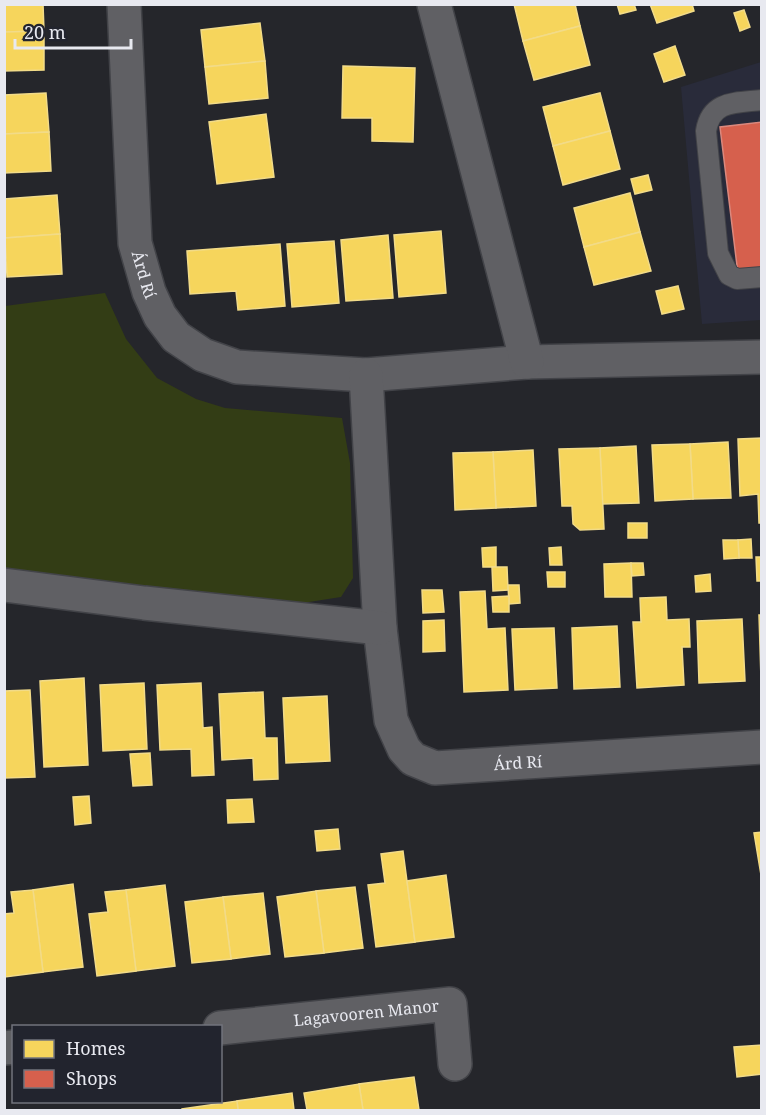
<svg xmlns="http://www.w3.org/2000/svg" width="766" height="1115" viewBox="0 0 766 1115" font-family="'Noto Serif',serif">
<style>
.built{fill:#292b3a}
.green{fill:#333d15}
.homes{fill:#f6d55c;stroke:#f2db88;stroke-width:1.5}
.shops{fill:#d6604d;stroke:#db897e;stroke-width:1.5}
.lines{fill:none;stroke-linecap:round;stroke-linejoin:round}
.lane-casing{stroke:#424348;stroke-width:22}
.street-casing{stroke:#424348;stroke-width:36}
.lane{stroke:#606064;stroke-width:20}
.street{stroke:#606064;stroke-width:33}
.labels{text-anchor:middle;stroke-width:6;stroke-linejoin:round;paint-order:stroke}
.street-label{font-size:16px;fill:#e8e9f0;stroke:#22242e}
</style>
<rect width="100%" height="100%" fill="#25262b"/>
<!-- built -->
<path class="built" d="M761 62V320L702 324 681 87Z"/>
<!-- green -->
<path class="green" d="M105 293 126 339 157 378 196 399 225 408 342 418 350 463 353 578 341 597 296 604 5 573V306Z"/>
<!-- homes -->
<g class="homes">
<path d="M4 4H43L44 31 4 32Z"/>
<path d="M514 4H575L580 26 523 41Z"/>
<path d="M617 4H634L636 10 620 14Z"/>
<path d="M650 4H692L694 11 657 23Z"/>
<path d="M744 10 750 27 740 31 734 13Z"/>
<path d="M260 23 265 61 205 67 201 30Z"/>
<path d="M580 26 590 65 534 80 523 41Z"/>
<path d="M44 31V70L4 71V32Z"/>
<path d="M675 46 685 75 664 82 654 54Z"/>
<path d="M265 61 268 98 209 104 205 67Z"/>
<path d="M343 66 415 68 413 142 372 141V118H342Z"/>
<path d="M46 93 49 132 4 134V95Z"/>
<path d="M600 93 610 131 553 146 543 107Z"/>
<path d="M266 114 274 177 217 184 209 122Z"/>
<path d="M610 131 620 169 563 185 553 146Z"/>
<path d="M49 132 51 171 4 173V134Z"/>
<path d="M648 175 652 190 635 194 631 179Z"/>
<path d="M630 193 640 232 584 247 574 208Z"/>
<path d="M57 195 60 234 5 238 4 199Z"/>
<path d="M441 231 446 293 399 297 394 235Z"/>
<path d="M640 232 651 271 594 285 584 247Z"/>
<path d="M60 234 62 274 7 277 5 238Z"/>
<path d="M388 235 393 298 346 301 341 240Z"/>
<path d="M334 241 339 303 292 307 287 244Z"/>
<path d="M280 244 285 306 238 310 236 291 190 294 187 251Z"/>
<path d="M678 286 684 309 662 314 656 291Z"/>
<path d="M762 438V523H759L758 494 740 496 738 439Z"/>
<path d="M728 442 731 498 693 499 690 444Z"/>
<path d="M690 444 693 499 655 501 652 445Z"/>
<path d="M636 446 639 503 602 504 600 448Z"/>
<path d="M600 448 604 529 580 530 573 524 572 506H562L559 449Z"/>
<path d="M533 450 536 506 496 508 493 452Z"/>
<path d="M493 452 496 508 455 510 453 453Z"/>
<rect x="628" y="523" width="19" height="15"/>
<path d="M751 539 752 558H739L738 540Z"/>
<path d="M723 540H738L739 558 724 559Z"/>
<path d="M496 547V567H483L482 548Z"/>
<path d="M561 547 562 565H550L549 548Z"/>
<path d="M756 557H762V581H757Z"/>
<path d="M631 563 632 597H605L604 564Z"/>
<path d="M631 563H643L644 575 632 576Z"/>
<path d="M492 567H507L508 590 493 591Z"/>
<path d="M547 572H565V587H548Z"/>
<path d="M710 574 711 591 696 592 695 576Z"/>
<path d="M508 585H519L520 603 509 604Z"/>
<path d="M422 590H442L444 612 423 613Z"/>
<path d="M485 591 487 629 505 628 508 690 464 692 460 592Z"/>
<path d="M509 596V612H493L492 597Z"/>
<path d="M666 597 667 620 689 619 690 647H682L684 685 637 688 633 622H641L640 598Z"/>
<path d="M759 615H762L761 679Z"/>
<path d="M742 619 745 681 699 683 697 621Z"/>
<path d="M444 620 445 651 423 652V621Z"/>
<path d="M617 626 620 687 574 689 572 628Z"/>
<path d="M554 628 557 688 515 690 512 629Z"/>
<path d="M84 678 88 765 44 767 40 681Z"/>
<path d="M144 683 147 749 103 751 100 685Z"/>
<path d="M201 683 203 728 212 727 214 775 192 776 191 749 160 750 157 685Z"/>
<path d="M30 690 35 777 4 778V691Z"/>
<path d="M263 692 265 738H277L278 779 254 780 253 758 222 760 219 694Z"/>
<path d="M327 696 330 761 286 763 283 698Z"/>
<path d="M150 753 152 785 133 786 130 754Z"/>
<path d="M89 796 91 823 75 825 73 797Z"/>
<path d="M252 799 254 822 228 823 227 800Z"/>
<path d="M338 829 340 849 317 851 315 831Z"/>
<path d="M762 832V875H761L754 833Z"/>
<path d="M403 851 415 942 376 947 368 885 385 883 381 854Z"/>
<path d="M446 875 454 937 415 942 407 881Z"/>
<path d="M73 884 83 967 43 972 33 890Z"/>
<path d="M165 885 175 966 136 971 126 890Z"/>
<path d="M355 887 363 948 324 953 316 891Z"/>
<path d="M33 890 43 972 5 977 4 914 14 913 11 892Z"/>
<path d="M126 890 136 971 97 976 89 914 108 912 105 892Z"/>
<path d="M316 891 324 953 285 957 277 897Z"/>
<path d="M263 893 270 954 231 959 223 897Z"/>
<path d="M223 897 231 959 192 963 185 902Z"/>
<path d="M762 1045V1074L737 1077 734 1047Z"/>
<path d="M414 1077 419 1110H363L359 1084Z"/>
<path d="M359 1084 363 1110H307L304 1093Z"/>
<path d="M292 1093 294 1110H238L237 1101Z"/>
<path d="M237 1101 238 1110H182V1109Z"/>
</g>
<!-- shops -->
<path class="shops" d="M762 122V271L738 274 720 127Z"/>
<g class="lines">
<!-- lane casing -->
<g class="lane-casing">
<path id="lane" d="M762 100C736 103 711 100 706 131L718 253 729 275 737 279 762 277"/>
</g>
<!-- street casing -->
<g class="street-casing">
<g id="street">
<path id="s1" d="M124 4 135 243 149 292 160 316 176 337 203 355 237 367 366 375 527 362 762 357"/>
<path d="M434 4 527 362"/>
<path id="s2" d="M366 375 380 628 391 720 404 749 413 759 435 768 762 747"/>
<path d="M4 585 144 603 380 628"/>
<path id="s3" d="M220 1028 450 1004 455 1064"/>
<path d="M4 1048 14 1047"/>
</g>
</g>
<!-- lane -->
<use href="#lane" class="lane"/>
<!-- street -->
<use href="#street" class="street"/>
</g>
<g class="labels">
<!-- street labels -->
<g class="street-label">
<text dy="6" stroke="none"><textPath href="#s1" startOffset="272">Árd Rí</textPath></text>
<text dy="6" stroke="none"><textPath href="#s2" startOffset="498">Árd Rí</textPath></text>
<text dy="6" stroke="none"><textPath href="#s3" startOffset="147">Lagavooren Manor</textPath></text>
</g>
</g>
<!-- border -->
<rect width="766" height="1115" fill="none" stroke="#e8e9f0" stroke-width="12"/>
<!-- legend -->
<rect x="12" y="1025" width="210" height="78" fill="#22242e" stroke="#71737c" stroke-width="1.5"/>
<rect x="24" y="1040" width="30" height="18" fill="#f6d55c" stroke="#71737c" stroke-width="1.5"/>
<text x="66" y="1055" font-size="18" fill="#e8e9f0">Homes</text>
<rect x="24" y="1070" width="30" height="18" fill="#d6604d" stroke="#71737c" stroke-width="1.5"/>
<text x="66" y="1085" font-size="18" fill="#e8e9f0">Shops</text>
<!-- scale -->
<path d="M15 39v9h116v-9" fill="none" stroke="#e8e9f0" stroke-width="3"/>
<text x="24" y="39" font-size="18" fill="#e8e9f0" stroke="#22242e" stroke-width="4.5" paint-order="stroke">20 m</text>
</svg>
